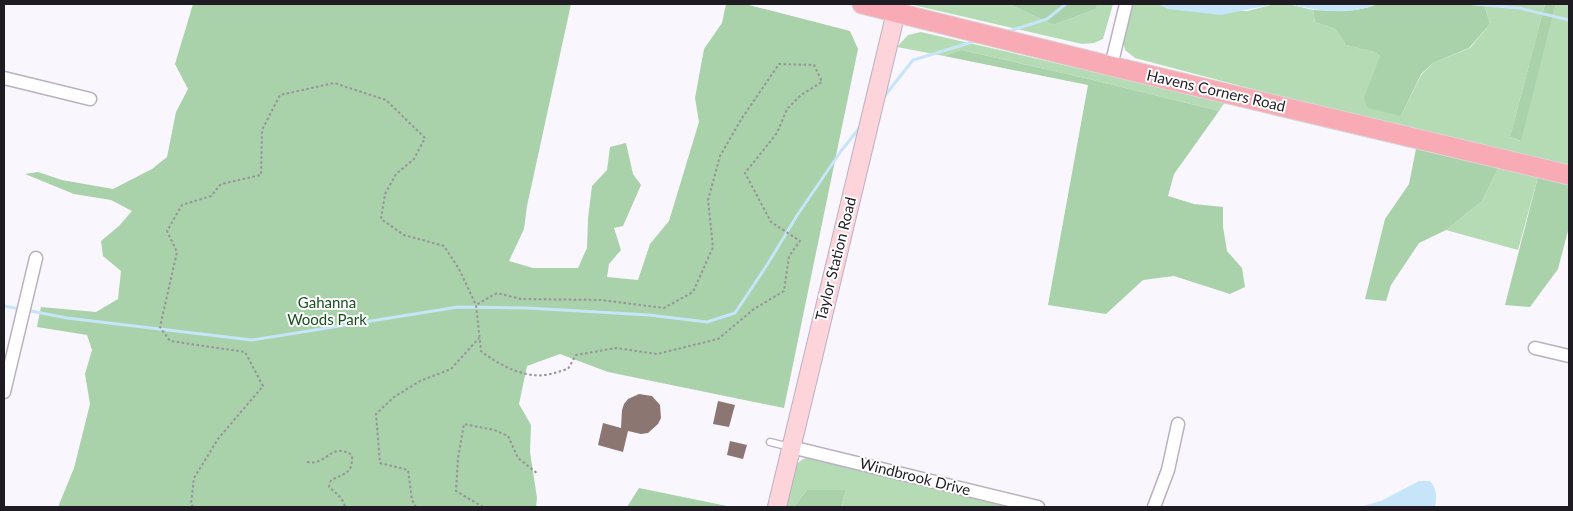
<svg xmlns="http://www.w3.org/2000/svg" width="1573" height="511" viewBox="0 0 1573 511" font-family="Lato,sans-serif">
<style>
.green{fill:#b5dbb5}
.forest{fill:#a9d1aa}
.water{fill:#c6e5f8}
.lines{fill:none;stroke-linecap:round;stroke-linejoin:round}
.stream{stroke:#c6e5f8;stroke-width:3}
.building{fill:#8c7672}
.service-casing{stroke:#bab0c2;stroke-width:9}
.minor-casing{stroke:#bab0c2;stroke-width:15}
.secondary-casing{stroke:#bab0c2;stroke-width:20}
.primary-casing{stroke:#d7d6d7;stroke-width:21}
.path{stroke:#97939a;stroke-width:2;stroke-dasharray:2.5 2.5;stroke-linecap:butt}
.service{stroke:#fff;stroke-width:6}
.minor{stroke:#fff;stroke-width:12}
.secondary{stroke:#fcd4da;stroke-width:18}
.primary{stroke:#f8aab5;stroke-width:19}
.labels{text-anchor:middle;stroke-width:4;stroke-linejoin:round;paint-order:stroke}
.street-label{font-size:15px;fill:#1f1b22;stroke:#fff}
.park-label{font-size:15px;fill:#17501e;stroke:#fff}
</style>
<rect width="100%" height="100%" fill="#faf6fd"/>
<!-- green -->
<g class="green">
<path d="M909 4H1009L1053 25 1096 9 1098 4H1113L1103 39 1094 43 1082 44Z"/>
<path d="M1133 4H1158L1169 9 1247 11 1275 4H1288L1313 10 1315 22 1335 29 1346 45 1374 52 1380 56 1401 116 1421 75 1433 63 1470 48 1490 24 1484 4H1545L1510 137 1520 141 1556 4H1569V168L1361 118 1135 58 1125 50 1123 40Z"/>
<path d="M921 32 1225 102 1219 111 1085 78 961 50 944 56 897 47 908 35Z"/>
<path d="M1500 164 1539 173 1518 250 1446 230 1482 201Z"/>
<path d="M806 458 1016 507H841L846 490H807L794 507H782C786 489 787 465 806 458Z"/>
</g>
<!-- forest -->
<g class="forest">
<path d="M193 4H571L527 206 524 229 509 261 533 268H578L587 248 588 219 592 186 607 170 610 147 626 143 633 174 641 185 623 226 614 228 621 250 609 264 607 277 638 280 650 244 669 221 699 122 695 98 704 49 722 23 726 4H745L850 31 858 49 784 408 608 372 560 354 527 366 519 404 531 425 530 452 537 498 536 507H58L74 468 90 404 85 374 92 350 87 335 37 327 41 307 96 312 118 299 121 271 103 256 101 241 119 226 132 211 111 200 74 194 25 174 38 172 62 180 113 189 152 169 167 157 176 112 188 89 175 64Z"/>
<path d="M1009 4H1098L1096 9 1053 25Z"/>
<path d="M1377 4H1484L1490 24 1469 48 1433 63 1421 74 1401 116 1368 108 1364 98 1380 56 1374 52 1346 45 1335 29 1315 22 1313 10C1335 11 1357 13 1377 4Z"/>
<path d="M1545 4H1556L1521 141 1510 137Z"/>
<path d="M961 50 1085 78 1219 111 1174 174 1168 196 1194 204 1223 207V227L1227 251 1242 268 1245 287 1230 294 1174 276 1143 280 1106 314 1048 305 1088 85 944 56Z"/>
<path d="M1417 144 1500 164 1482 201 1446 230 1419 243 1391 285 1386 301 1365 299 1385 219 1409 184Z"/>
<path d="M1539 173 1569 180V227L1558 269 1530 307 1505 305Z"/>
<path d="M639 488 732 507H627Z"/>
<path d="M807 490H846L841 507H794Z"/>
</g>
<!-- water -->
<g class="water">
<path d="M1158 4H1275L1221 15 1169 9Z"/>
<path d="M1288 4H1377C1349 16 1317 11 1288 4Z"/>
<path d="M1419 481H1430C1437 489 1437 497 1435 507H1359L1381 501Z"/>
</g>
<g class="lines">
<!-- stream -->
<g class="stream">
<path d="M1473 4 1519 8 1569 20"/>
<path d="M1006 32 1047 19 1066 4"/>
<path d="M883 98 913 60 976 41"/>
<path d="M4 306 20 309"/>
<path d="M26 310 67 318 252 340 458 307 527 308 649 315 707 322 735 313 767 265 798 214 841 151 861 126"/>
</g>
</g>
<!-- building -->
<g class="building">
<path d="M639 394 652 396 660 405 661 418 658 424 648 433 641 434 628 431 623 452 598 445 603 423 621 428 622 410 624 404 628 399Z"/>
<path d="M718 401 735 405 729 427 713 424Z"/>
<path d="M730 441 747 445 743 459 727 455Z"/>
</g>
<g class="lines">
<!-- service casing -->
<g class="service-casing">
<path id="service" d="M770 442 790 447"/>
</g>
<!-- minor casing -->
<g class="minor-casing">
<g id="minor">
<path d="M1111 66 1126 4"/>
<path d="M4 78 90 99"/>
<path d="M1535 348 1569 356"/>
<path d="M4 392 36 258"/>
<path d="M791 447 1038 507"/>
<path d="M1154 507 1168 470 1178 424"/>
</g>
</g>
<!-- secondary casing -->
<g class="secondary-casing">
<path id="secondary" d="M777 507 896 12"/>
</g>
<!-- primary casing -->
<g class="primary-casing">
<path id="primary" d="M862 4 1111 66 1569 175"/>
</g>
<!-- path -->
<g class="path">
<path d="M307 462C310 462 313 463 316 462 330 458 334 444 352 455 353 473 346 473 331 480L329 487C336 493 343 498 345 507"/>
<path d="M193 507 191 504 194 478 218 439 263 386 245 352 170 341 160 327 177 252 167 231 182 205 211 196 221 184 261 175 262 130 280 95 334 83 386 100 425 138 414 159 396 174 385 194 381 219 404 235 444 246 459 269 476 305 481 351C497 364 524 378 545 375 553 374 560 371 568 369L576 355 616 348 657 354 718 339 754 309 784 291 789 256 800 241 771 222 745 173 777 133 787 109 801 95 822 82 814 65 779 64 742 118 720 156 708 200 713 247 693 292 664 308 601 300 521 299 497 293 476 305"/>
<path d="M416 507 412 500 408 470 380 463 376 414 394 397 420 381 451 369 479 338"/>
<path d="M483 507 456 491 458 458 464 424 494 430 508 436 518 458 538 474"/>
</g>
<!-- service -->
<use href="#service" class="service"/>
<!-- minor -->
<use href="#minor" class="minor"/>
<!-- secondary -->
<use href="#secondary" class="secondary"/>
<!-- primary -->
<use href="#primary" class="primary"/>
</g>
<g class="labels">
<!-- street labels -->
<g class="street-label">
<text transform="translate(1216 91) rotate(13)" y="5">Havens Corners Road</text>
<text transform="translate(836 259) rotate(-76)" y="5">Taylor Station Road</text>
<text transform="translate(915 477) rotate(14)" y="5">Windbrook Drive</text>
</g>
<!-- park labels -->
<g class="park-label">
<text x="327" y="308">Gahanna<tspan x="327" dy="17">Woods Park</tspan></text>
</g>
</g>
<!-- border -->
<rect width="1573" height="511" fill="none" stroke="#1f1b22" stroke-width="10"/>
</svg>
